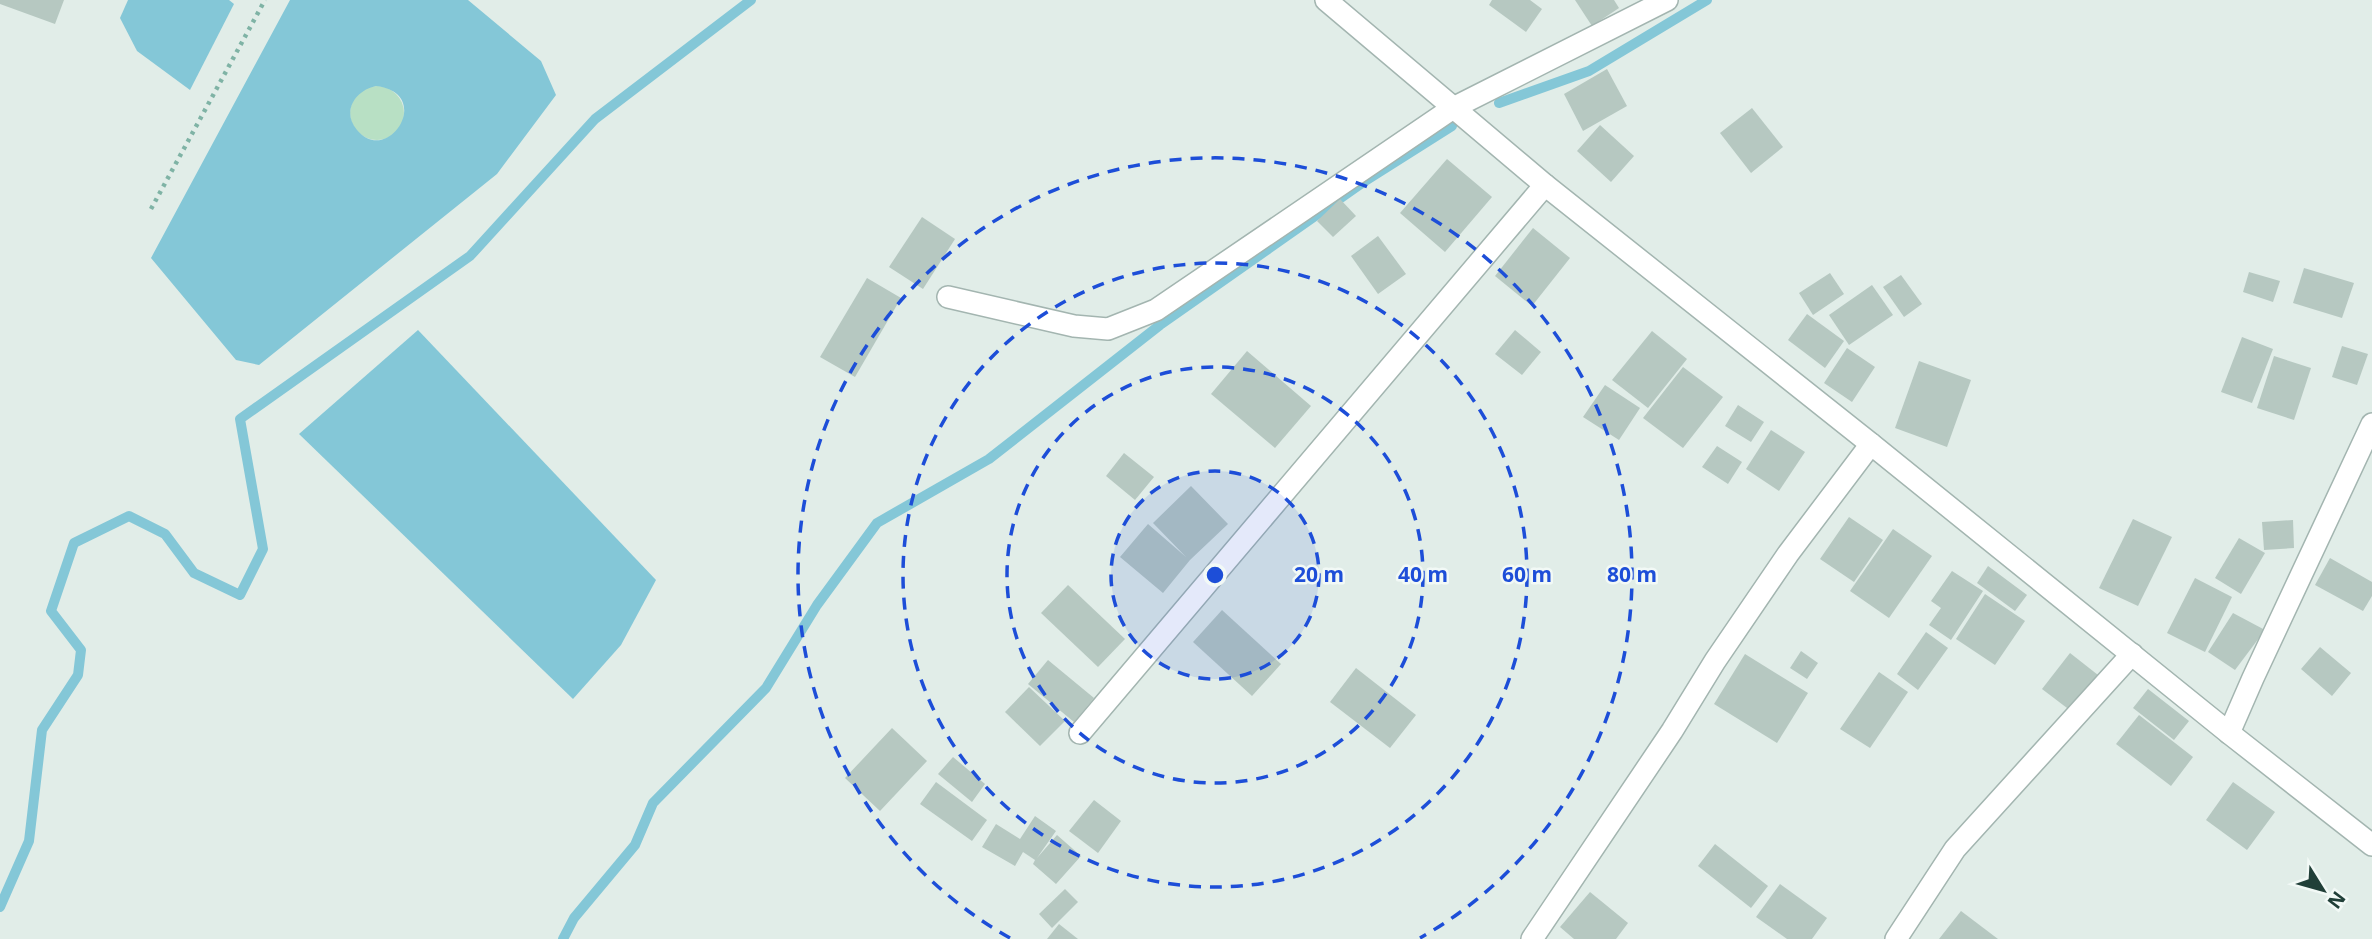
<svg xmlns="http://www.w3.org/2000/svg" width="2372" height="939" viewBox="0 0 2372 939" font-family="'Noto Sans',sans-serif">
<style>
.green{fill:#b8e0c4}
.water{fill:#84c7d7;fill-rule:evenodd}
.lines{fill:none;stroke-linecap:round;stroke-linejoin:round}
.stream{stroke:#84c7d7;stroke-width:10}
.building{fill:#b6c8c1}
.minor-casing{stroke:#a3b5b0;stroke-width:24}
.path{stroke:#7fb3a5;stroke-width:4.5;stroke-dasharray:3.5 5;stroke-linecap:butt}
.minor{stroke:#fff;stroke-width:21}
.ring{fill:none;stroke:#1d4ed8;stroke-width:3.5;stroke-dasharray:12 9}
.centre{fill:#1d4ed8;stroke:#f2f9f6;stroke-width:3.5}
.ring-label{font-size:21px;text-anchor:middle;font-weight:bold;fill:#1d4ed8;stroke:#f2f9f6;stroke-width:5;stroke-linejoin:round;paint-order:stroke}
</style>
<rect width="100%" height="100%" fill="#e1ede8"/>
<!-- green -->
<circle class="green" cx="377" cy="113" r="27"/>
<!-- water -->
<g class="water">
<path d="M128 0H229L234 4 190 90 137 51 120 18Z"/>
<path d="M290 0H468L541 61 556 95 497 174 259 365 236 360 151 258ZM376 86C435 93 388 167 357 130 341 111 356 90 376 86Z"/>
<path d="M418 330 656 580 621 645 573 699 299 434Z"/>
</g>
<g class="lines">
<!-- stream -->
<g class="stream">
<path d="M1499 103 1589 71 1707 0"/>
<path d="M0 907 29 841 42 730 78 675 81 650 51 611 74 543 129 516 165 534 194 573 240 595 263 549 240 419 470 256 595 119 751 0"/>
<path d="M563 939 574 918 635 845 653 803 766 688 817 605 877 523 989 459 1160 325 1365 181 1452 126"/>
</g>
</g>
<!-- building -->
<g class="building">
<path d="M0 0H64L55 24 0 4Z"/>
<path d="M1492 0H1530L1542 9 1526 32 1489 5Z"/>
<path d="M1575 0H1614L1619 8 1592 26Z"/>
<path d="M1607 69 1627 106 1583 131 1564 94Z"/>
<path d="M1752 108 1783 147 1751 173 1720 133Z"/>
<path d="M1600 125 1634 156 1611 182 1577 151Z"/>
<path d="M1447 159 1492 197 1445 252 1400 213Z"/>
<path d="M1340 199 1356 216 1333 237 1317 221Z"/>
<path d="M922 217 955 239 923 289 889 267Z"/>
<path d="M1533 228 1570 258 1532 306 1495 276Z"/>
<path d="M1378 236 1406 274 1378 294 1351 256Z"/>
<path d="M2304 268 2354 283 2342 318 2293 303Z"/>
<path d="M2249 272 2280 281 2273 302 2243 292Z"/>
<path d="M1830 273 1844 294 1813 315 1799 293Z"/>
<path d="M1901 275 1922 304 1904 317 1883 287Z"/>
<path d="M867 278 901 298 855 377 820 357Z"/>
<path d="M1872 285 1893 315 1849 345 1829 315Z"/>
<path d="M1807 314 1844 341 1825 368 1788 340Z"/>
<path d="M1515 330 1541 352 1522 375 1495 354Z"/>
<path d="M1652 331 1687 359 1648 408 1612 380Z"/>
<path d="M2242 337 2273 349 2252 403 2221 392Z"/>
<path d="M2342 346 2368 354 2357 385 2332 377Z"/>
<path d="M1847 348 1875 367 1852 402 1824 383Z"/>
<path d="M1247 351 1311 406 1275 448 1211 394Z"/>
<path d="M2274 356 2311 368 2294 420 2257 408Z"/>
<path d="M1919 361 1971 380 1947 447 1895 428Z"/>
<path d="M1683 367 1723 397 1683 448 1643 418Z"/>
<path d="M1605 385 1640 408 1619 440 1583 417Z"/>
<path d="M1738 405 1764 422 1751 442 1725 426Z"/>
<path d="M1771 430 1805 452 1779 491 1746 469Z"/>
<path d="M1717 446 1742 462 1728 484 1702 467Z"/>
<path d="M1124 453 1154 477 1135 500 1106 476Z"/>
<path d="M1191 486 1228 524 1190 560 1163 593 1120 557 1148 524 1186 557 1153 523Z"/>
<path d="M1849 517 1883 540 1854 582 1820 559Z"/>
<path d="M2133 519 2172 537 2138 606 2099 588Z"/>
<path d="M2293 520 2294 548 2264 550 2262 522Z"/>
<path d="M1893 529 1932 556 1889 618 1850 591Z"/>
<path d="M2239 538 2265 553 2241 594 2215 578Z"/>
<path d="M2330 558 2372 582V596L2363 611 2315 585Z"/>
<path d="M1988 566 2027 595 2015 611 1977 583Z"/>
<path d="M1952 571 1983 591 1951 640 1929 625 1941 608 1931 601Z"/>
<path d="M2195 578 2232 597 2205 652 2167 633Z"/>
<path d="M1068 585 1125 639 1098 667 1041 613Z"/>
<path d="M1985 594 2025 621 1995 665 1956 639Z"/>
<path d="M1222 610 1281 664 1252 696 1193 642Z"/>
<path d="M2233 613 2265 630 2235 670 2208 652Z"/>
<path d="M1926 632 1948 648 1918 690 1897 674Z"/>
<path d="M2320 647 2351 673 2332 696 2301 669Z"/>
<path d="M1801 651 1818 663 1807 679 1790 668Z"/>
<path d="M2070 653 2098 675 2071 711 2042 689Z"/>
<path d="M1745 654 1808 693 1777 743 1714 704Z"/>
<path d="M1048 660 1094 698 1074 722 1028 684Z"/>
<path d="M1356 668 1416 715 1390 748 1330 702Z"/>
<path d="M1879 672 1908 692 1870 748 1840 729Z"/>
<path d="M1029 687 1065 721 1040 746 1005 712Z"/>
<path d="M2148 689 2189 721 2174 740 2133 708Z"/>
<path d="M2139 715 2193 757 2171 786 2116 744Z"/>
<path d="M892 728 927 761 880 811 845 778Z"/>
<path d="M953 757 985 784 972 802 938 774Z"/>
<path d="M936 782 987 820 972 841 920 804Z"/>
<path d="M2233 782 2275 812 2247 850 2206 820Z"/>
<path d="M1094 800 1121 821 1098 853 1069 831Z"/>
<path d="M1035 816 1056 831 1037 858 1057 835 1081 856 1056 884 1033 864 1035 860 1023 852 1015 866 982 847 996 824 1020 839Z"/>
<path d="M1715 844 1768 886 1751 908 1698 866Z"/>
<path d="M1780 884 1827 918 1812 939H1787L1756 917Z"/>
<path d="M1065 889 1078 902 1052 928 1039 914Z"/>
<path d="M1590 892 1628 923 1616 939H1574L1560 927Z"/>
<path d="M1961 911 1998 939H1939Z"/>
<path d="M1059 924 1078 939H1047Z"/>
</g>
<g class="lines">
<!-- minor casing -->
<g class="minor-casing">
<g id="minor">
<path d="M1326 0 1545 185 1871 444 2229 733 2372 845"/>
<path d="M948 297 1074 326 1108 329 1156 310 1453 108 1667 0"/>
<path d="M1080 733 1545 185"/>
<path d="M2229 733 2253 678 2372 424"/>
<path d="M1532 939 1672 731 1715 661 1788 554 1871 444"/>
<path d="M1896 939 1955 849 2132 654"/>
</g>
</g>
<!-- path -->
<path class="path" d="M151 209 265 0"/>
<!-- minor -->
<use href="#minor" class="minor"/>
</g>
<!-- distance rings -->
<circle cx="1215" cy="575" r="104" fill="#1d4ed8" fill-opacity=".12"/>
<g class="ring">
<circle cx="1215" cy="575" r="104"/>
<circle cx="1215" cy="575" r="208"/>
<circle cx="1215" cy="575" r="312"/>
<path d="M1010 938A417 417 0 1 1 1420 938"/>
</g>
<circle cx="1215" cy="575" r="10" class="centre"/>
<g class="ring-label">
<text x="1319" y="582">20 m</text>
<text x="1423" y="582">40 m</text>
<text x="1527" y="582">60 m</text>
<text x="1632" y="582">80 m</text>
</g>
<!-- north arrow -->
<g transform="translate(2323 890) rotate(127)" stroke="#f2f9f6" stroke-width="5" paint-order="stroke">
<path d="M0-5L12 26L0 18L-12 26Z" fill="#203f38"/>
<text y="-10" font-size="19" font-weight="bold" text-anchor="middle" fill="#203f38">N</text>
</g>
</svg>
